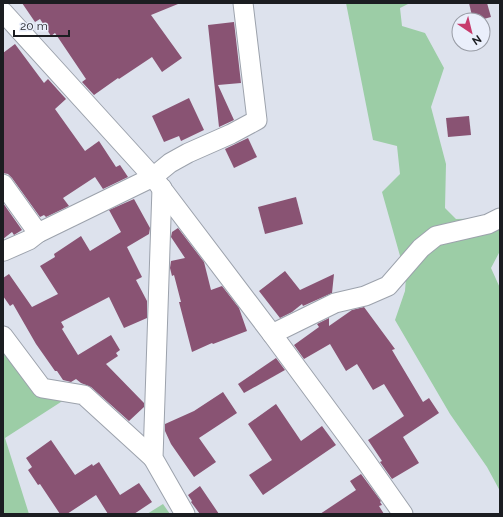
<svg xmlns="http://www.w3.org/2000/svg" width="503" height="517" viewBox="0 0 503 517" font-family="Raleway,sans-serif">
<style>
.green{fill:#9ccda6}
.building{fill:#895373}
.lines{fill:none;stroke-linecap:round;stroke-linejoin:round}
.minor-casing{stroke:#9ca2ac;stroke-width:21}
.minor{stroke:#fff;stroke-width:19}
</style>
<rect width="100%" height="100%" fill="#dde2ed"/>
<!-- green -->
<g class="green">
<path d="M346 3H410L400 8 402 26 425 33 444 68 431 107 446 164 445 208 456 219 500 218V251L491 268 500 288V491L487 467 450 414 395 320 405 291 406 277 382 192 400 174 397 146 373 140Z"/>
<path d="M3 346 64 400 5 438 29 514H3Z"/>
<path d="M163 504 170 514H147Z"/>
</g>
<!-- building -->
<g class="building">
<path d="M22 3H178V4L151 15 182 58 162 72 152 57 119 79 118 78 94 95 82 82 86 79 55 33 51 36 40 19 35 22Z"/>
<path d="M469 3H487L491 17 480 20H473Z"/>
<path d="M234 22 241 83 218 85 234 120 219 127 208 25Z"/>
<path d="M15 44 44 83 48 79 66 99 55 109 85 151 99 141 116 167 120 165 128 177 103 189 95 177 63 198 69 206 46 217 44 215 40 217 12 178 8 174 3 173V53Z"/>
<path d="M189 98 204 130 181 141 179 136 164 142 152 116Z"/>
<path d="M469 116 471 135 448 137 446 118Z"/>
<path d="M248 138 257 157 234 168 225 149Z"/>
<path d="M296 197 303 224 265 234 258 207Z"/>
<path d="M134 199 150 228 149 234 127 247 142 277 136 280 147 301V318L124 328 109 297 61 322 64 327 62 329 78 355 111 335 120 350 116 353 118 356 106 364 144 403V407L129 421 91 387 81 383 76 379 71 382 63 380 57 371H55L36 344 13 304 10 306 3 296V278L9 274 32 307 58 294 40 266 55 257 54 254 81 236 90 251 121 232 109 210Z"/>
<path d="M3 203 22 230 14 235 12 232 3 239Z"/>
<path d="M178 228 204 262 211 290 222 286 239 308 247 331 213 344 212 343 192 352 179 302H181L174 275 172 276 170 268 171 261 185 258 171 237 172 232Z"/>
<path d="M285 271 300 290 334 274 332 293 303 306 302 304 292 312 280 318 259 291Z"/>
<path d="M364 307 395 349 392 350 423 402 429 398 439 413 403 437 419 463 392 479 380 462 382 461 368 440 404 416 384 384 373 390 357 364 346 371 330 344 304 359 294 345 319 327 317 324 329 318V326L352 310Z"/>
<path d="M276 358 285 370 244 393 238 384Z"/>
<path d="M223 392 237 413 199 438 216 462 194 477 171 444 165 431V424L194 411Z"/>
<path d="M276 404 301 441 322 426 336 445 263 495 249 475 272 460 248 424Z"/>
<path d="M51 440 75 475 92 464 93 466 99 462 120 495 139 483 152 502 134 514H108L96 495 67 514H60L40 484 38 485 28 470 32 467 26 458Z"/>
<path d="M361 474 381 501 380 502 382 505 379 506 384 514H320L356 490 350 481Z"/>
<path d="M200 486 219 514H200L191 502 192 501 188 495Z"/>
</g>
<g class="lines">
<!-- minor casing -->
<g class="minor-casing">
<g id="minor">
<path d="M3 12 153 177 272 334 365 460 403 514"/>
<path d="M3 184 38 233"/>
<path d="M162 188 153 458 185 514"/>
<path d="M3 250 4 251 29 240 38 233 153 177 170 163 188 153 231 134 257 120 243 3"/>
<path d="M272 334 335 303 365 296 388 286 421 248 436 236 488 224 500 218"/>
<path d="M3 336 42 388 84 395 153 458"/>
</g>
</g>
<!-- minor -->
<use href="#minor" class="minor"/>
</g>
<!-- border -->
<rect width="503" height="517" fill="none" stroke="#1b1d21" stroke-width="8"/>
<!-- north arrow -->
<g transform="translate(471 32) rotate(145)"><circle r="19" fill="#eaeffb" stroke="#979ba4"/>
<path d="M0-3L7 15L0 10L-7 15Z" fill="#c73b6d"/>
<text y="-6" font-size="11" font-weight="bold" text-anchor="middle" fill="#1b1d21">N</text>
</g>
<!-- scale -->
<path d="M14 30v6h55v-6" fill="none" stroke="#1b1d21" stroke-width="2"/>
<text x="20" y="30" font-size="12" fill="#1b1d21" stroke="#eaeffb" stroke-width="3" paint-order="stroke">20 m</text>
</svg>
